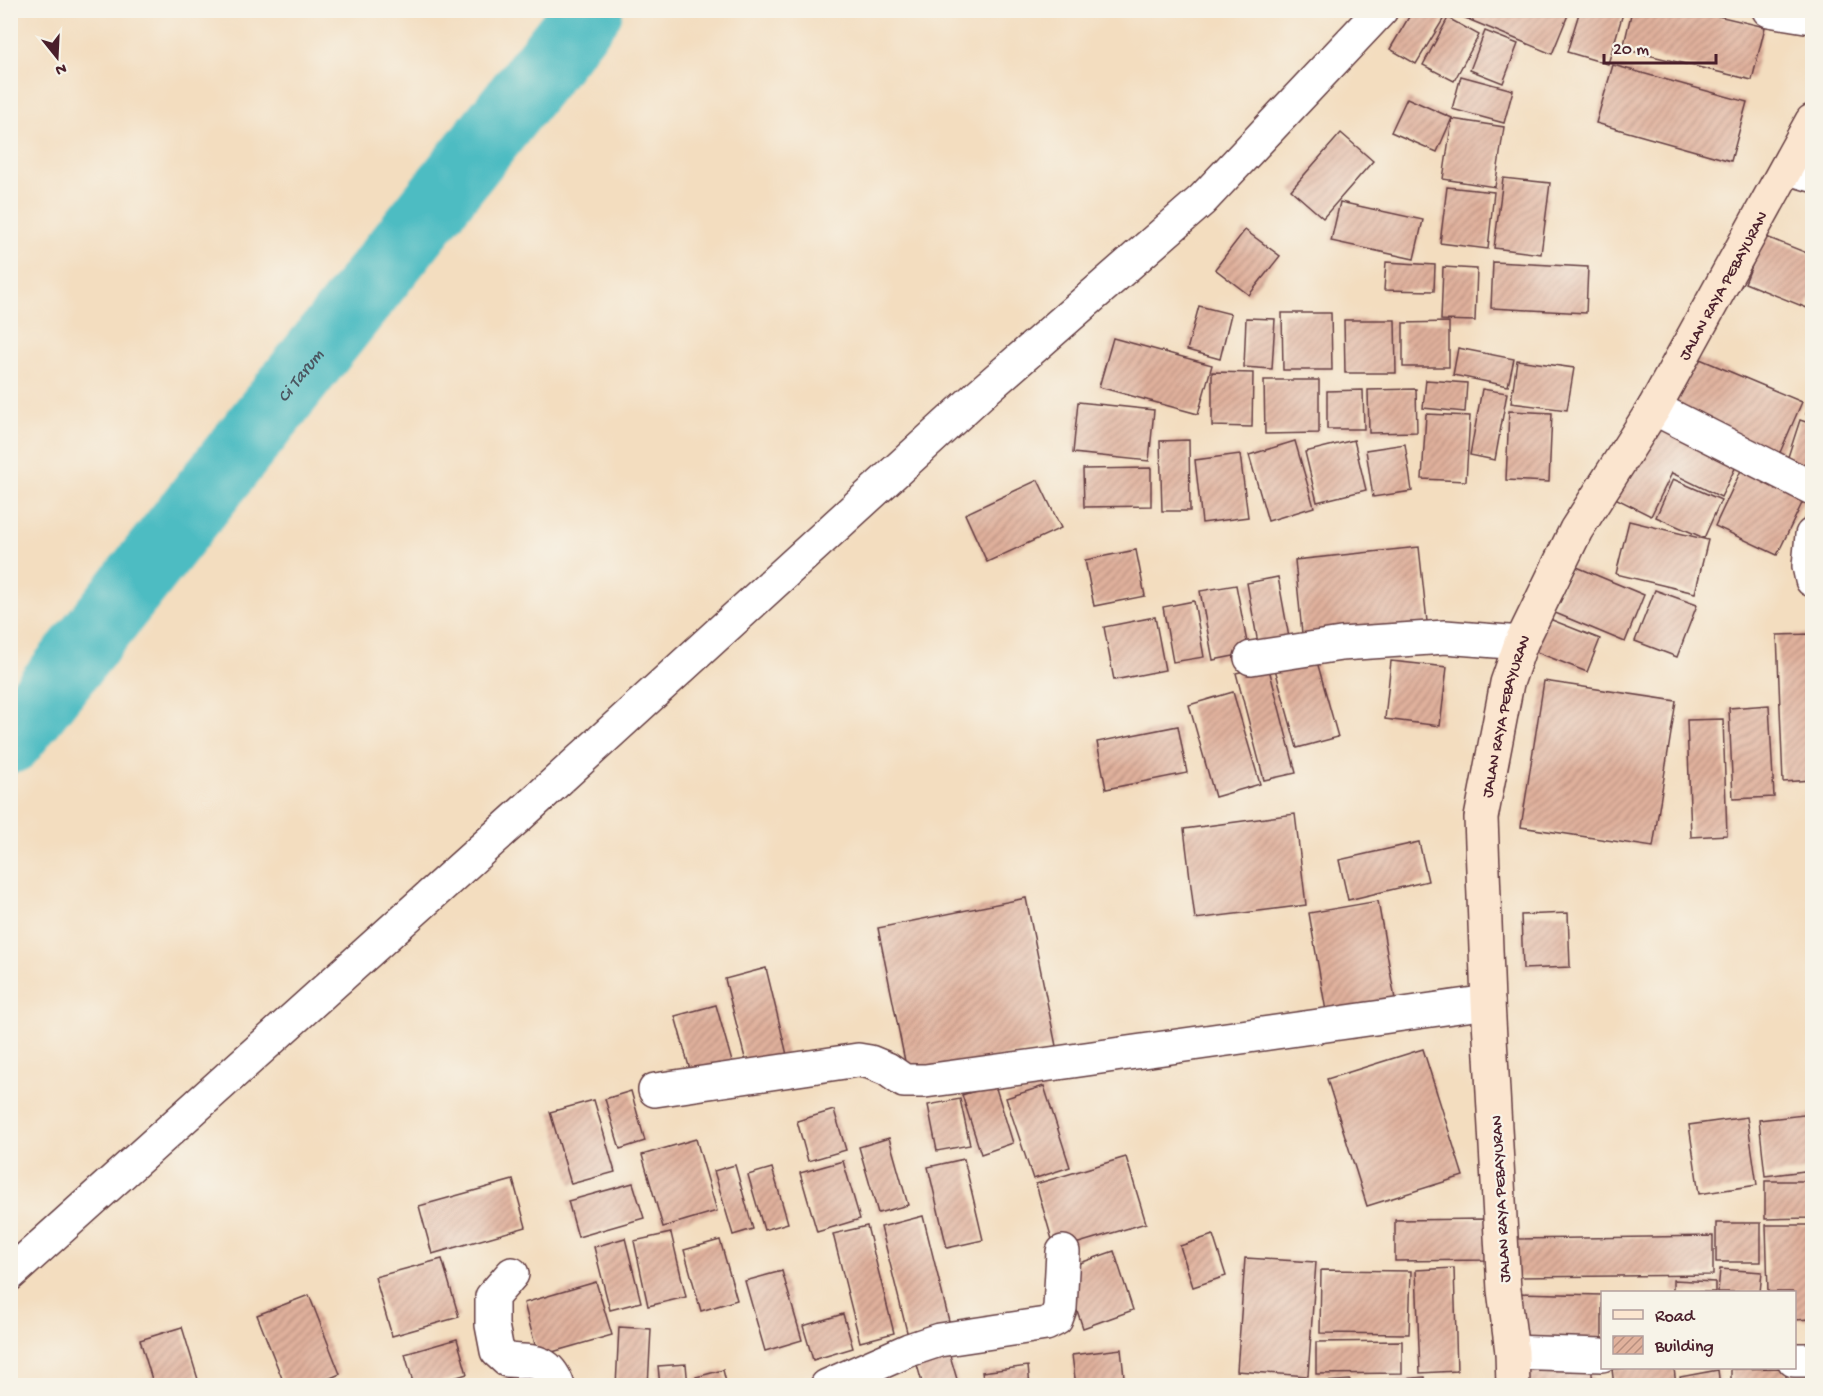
<svg xmlns="http://www.w3.org/2000/svg" width="1823" height="1396" viewBox="0 0 1823 1396" font-family="'Gochi Hand',sans-serif">
<style>
.lines{fill:none;stroke-linecap:round;stroke-linejoin:round}
.river{stroke:#4ebcc2;stroke-width:68}
.building{fill:url(#building-hatch)}
.minor-casing{stroke:#633c41;stroke-width:36}
.secondary-casing{stroke:#633c41;stroke-width:36}
.minor{stroke:#fff;stroke-width:33}
.secondary{stroke:#fbe5cf;stroke-width:33}
.labels{text-anchor:middle;stroke-width:4.5;stroke-linejoin:round;paint-order:stroke}
.street-label{font-size:16px;fill:#4a1f2b;stroke:#f7f3e8}
.water-label{font-size:18px;font-style:italic;fill:#4b5660;stroke:#f7f3e8}
</style>
<defs>
<pattern id="building-hatch" width="6" height="6" patternUnits="userSpaceOnUse" patternTransform="scale(1.5)"><rect width="6" height="6" fill="#e0b19c"/><path d="M-1 1l2-2M0 6l6-6M5 7l2-2" fill="none" stroke="#b88f7f"/></pattern>
</defs>
<rect width="100%" height="100%" fill="#f7f3e8"/>
<filter id="ink" filterUnits="userSpaceOnUse"><feTurbulence type="fractalNoise" baseFrequency=".0167" numOctaves="2"/><feDisplacementMap in="SourceGraphic" scale="12" xChannelSelector="R" yChannelSelector="G"/><feConvolveMatrix kernelMatrix="1 2 1 2 8 2 1 2 1" color-interpolation-filters="sRGB"/></filter>
<filter id="wash" filterUnits="userSpaceOnUse"><feTurbulence type="fractalNoise" baseFrequency=".008" numOctaves="4" result="noise"/><feDisplacementMap in="SourceGraphic" scale="24" xChannelSelector="R" yChannelSelector="G"/><feGaussianBlur stdDeviation="1.35" result="paint"/><feColorMatrix in="noise" values="0 0 0 0 0 0 0 0 0 0 0 0 0 0 0 0 0 1.4 0 .05"/><feComposite in="paint" operator="in"/></filter>
<g filter="url(#wash)">
<rect width="100%" height="100%" fill="#f3ddbf"/>
<g class="lines">
<!-- river -->
<path class="river" id="s1" d="M10 740 589 10"/>
</g>
<g id="blocks">
<!-- building -->
<g class="building">
<path d="M1413 10H1432L1444 18 1416 64 1390 49Z"/>
<path d="M1446 10H1570L1552 54Z"/>
<path d="M1580 10H1624L1608 64 1567 52Z"/>
<path d="M1632 10H1693L1765 27 1752 80 1623 49Z"/>
<path d="M1448 18 1479 35 1454 81 1423 65Z"/>
<path d="M1485 31 1518 44 1503 83 1470 70Z"/>
<path d="M1613 65 1747 102 1731 161 1596 123Z"/>
<path d="M1461 76 1513 90 1504 123 1452 109Z"/>
<path d="M1407 98 1452 118 1437 152 1391 132Z"/>
<path d="M1452 119 1504 127 1495 187 1443 179Z"/>
<path d="M1341 133 1373 161 1323 218 1291 190Z"/>
<path d="M1503 178 1550 183 1541 254 1494 248Z"/>
<path d="M1447 187 1494 192 1488 249 1440 243Z"/>
<path d="M1340 202 1423 220 1414 259 1331 241Z"/>
<path d="M1245 230 1280 256 1249 295 1215 269Z"/>
<path d="M1764 236 1812 255V294L1807 308 1745 283Z"/>
<path d="M1386 262 1435 265 1434 291 1384 290Z"/>
<path d="M1493 262 1588 267 1586 313 1491 308Z"/>
<path d="M1443 267 1477 269 1475 321 1441 320Z"/>
<path d="M1199 306 1231 314 1220 359 1187 350Z"/>
<path d="M1282 313H1331L1332 370H1283Z"/>
<path d="M1246 318 1275 319 1272 369 1244 367Z"/>
<path d="M1344 320H1395L1396 373H1345Z"/>
<path d="M1449 322V367H1403V323Z"/>
<path d="M1113 338 1212 365 1198 414 1099 387Z"/>
<path d="M1458 348 1514 359 1508 386 1453 375Z"/>
<path d="M1688 354 1802 402 1778 457 1664 409Z"/>
<path d="M1517 360 1574 368 1567 410 1511 403Z"/>
<path d="M1212 372 1253 373 1252 427 1212 426Z"/>
<path d="M1264 380H1319V433L1265 434Z"/>
<path d="M1426 380 1467 383 1465 412 1423 408Z"/>
<path d="M1416 389 1417 432 1369 433 1368 390Z"/>
<path d="M1482 389 1507 393 1495 460 1470 455Z"/>
<path d="M1363 390 1364 429H1327V391Z"/>
<path d="M1812 396V417L1806 414Z"/>
<path d="M1078 402 1154 410 1149 461 1073 453Z"/>
<path d="M1509 411 1552 413 1549 482 1506 480Z"/>
<path d="M1426 414 1470 416 1466 481 1422 479Z"/>
<path d="M1653 416 1740 458 1721 497 1672 473 1651 516 1613 497Z"/>
<path d="M1800 420 1812 424V475L1785 466Z"/>
<path d="M1189 440 1190 511H1162L1160 441Z"/>
<path d="M1354 440 1366 490 1317 502 1305 452Z"/>
<path d="M1295 441 1314 507 1268 521 1249 455Z"/>
<path d="M1405 444 1412 491 1373 497 1366 450Z"/>
<path d="M1240 454 1248 517 1202 523 1195 460Z"/>
<path d="M1744 464 1807 493 1777 555 1715 526Z"/>
<path d="M1151 468V506L1084 507 1083 469Z"/>
<path d="M1673 479 1721 500 1704 538 1656 517Z"/>
<path d="M1038 480 1061 528 987 562 965 514Z"/>
<path d="M1629 521 1708 540 1695 593 1616 574Z"/>
<path d="M1419 547 1428 631 1303 644 1295 560Z"/>
<path d="M1136 550 1145 596 1094 606 1085 560Z"/>
<path d="M1572 565 1644 595 1625 642 1553 612Z"/>
<path d="M1278 577 1290 643 1259 649 1247 583Z"/>
<path d="M1236 585 1249 653 1213 660 1200 591Z"/>
<path d="M1655 590 1697 605 1677 657 1635 641Z"/>
<path d="M1194 601 1204 657 1173 662 1163 607Z"/>
<path d="M1155 617 1165 670 1114 680 1104 627Z"/>
<path d="M1547 618 1600 639 1587 672 1534 651Z"/>
<path d="M1812 634V780L1783 782 1777 635Z"/>
<path d="M1316 658 1338 737 1297 748 1275 669Z"/>
<path d="M1391 661 1447 667 1440 726 1385 719Z"/>
<path d="M1268 665 1296 773 1264 780 1236 673Z"/>
<path d="M1544 681 1676 701 1653 847 1521 827Z"/>
<path d="M1233 692 1260 784 1215 797 1189 705Z"/>
<path d="M1769 705 1774 797 1733 799 1729 708Z"/>
<path d="M1723 719 1727 835 1691 837 1687 720Z"/>
<path d="M1178 726 1187 773 1106 789 1097 742Z"/>
<path d="M1295 814 1306 905 1195 919 1184 829Z"/>
<path d="M1419 842 1428 881 1348 900 1339 860Z"/>
<path d="M1026 898 1056 1046 908 1076 878 928Z"/>
<path d="M1378 901 1396 1005 1327 1017 1309 913Z"/>
<path d="M1568 913 1570 967 1523 969 1521 915Z"/>
<path d="M766 968 787 1055 747 1066 725 979Z"/>
<path d="M716 1005 734 1069 693 1081 675 1016Z"/>
<path d="M1423 1049 1463 1176 1367 1206 1327 1079Z"/>
<path d="M995 1085 1013 1143 981 1154 962 1095Z"/>
<path d="M1044 1086 1070 1167 1033 1179 1006 1098Z"/>
<path d="M631 1091 645 1141 620 1149 605 1099Z"/>
<path d="M960 1099 970 1145 937 1151 928 1105Z"/>
<path d="M594 1100 615 1172 571 1184 550 1112Z"/>
<path d="M834 1110 846 1150 808 1161 797 1121Z"/>
<path d="M1812 1114V1170L1765 1176 1759 1120Z"/>
<path d="M1747 1117 1757 1185 1699 1194 1689 1125Z"/>
<path d="M889 1138 908 1205 878 1213 859 1147Z"/>
<path d="M696 1139 717 1211 663 1227 642 1155Z"/>
<path d="M1126 1157 1146 1223 1055 1250 1036 1184Z"/>
<path d="M964 1159 983 1240 947 1248 928 1167Z"/>
<path d="M843 1161 860 1219 817 1232 800 1173Z"/>
<path d="M735 1165 753 1229 733 1235 714 1171Z"/>
<path d="M772 1168 788 1223 764 1230 748 1175Z"/>
<path d="M513 1180 526 1227 432 1254 419 1206Z"/>
<path d="M1765 1181H1812V1218L1765 1219Z"/>
<path d="M633 1183 644 1218 578 1237 568 1201Z"/>
<path d="M923 1216 950 1325 908 1336 881 1227Z"/>
<path d="M1487 1219V1260L1395 1261V1220Z"/>
<rect x="1716" y="1223" width="45" height="39"/>
<path d="M1766 1225H1812V1319L1794 1320V1292H1768Z"/>
<path d="M867 1226 894 1333 860 1342 833 1234Z"/>
<path d="M671 1233 686 1297 648 1306 634 1241Z"/>
<path d="M1213 1235 1226 1276 1193 1287 1180 1246Z"/>
<path d="M1713 1236V1275L1512 1277V1239Z"/>
<path d="M625 1238 641 1302 610 1310 594 1247Z"/>
<path d="M720 1240 737 1300 701 1311 684 1250Z"/>
<path d="M1114 1251 1133 1310 1083 1328 1063 1269Z"/>
<path d="M1245 1258 1316 1262 1308 1376 1237 1371Z"/>
<path d="M442 1259 459 1317 392 1336 375 1277Z"/>
<path d="M1454 1268 1457 1371 1420 1373 1416 1270Z"/>
<path d="M1720 1269 1762 1272 1760 1292H1718Z"/>
<path d="M1321 1270 1411 1271 1409 1334 1320 1333Z"/>
<path d="M782 1271 802 1340 765 1351 745 1281Z"/>
<path d="M1673 1280 1715 1282V1292H1673Z"/>
<path d="M596 1282 612 1335 538 1356 524 1303Z"/>
<path d="M1514 1293 1602 1295V1346L1513 1343Z"/>
<path d="M309 1295 340 1374 311 1386H285L257 1315Z"/>
<path d="M843 1314 853 1348 813 1360 803 1326Z"/>
<path d="M182 1327 200 1386H154L140 1340Z"/>
<path d="M619 1327 651 1329 648 1386H616Z"/>
<path d="M457 1339 467 1374 428 1386H414L405 1354Z"/>
<path d="M1402 1341V1373L1316 1374V1342Z"/>
<path d="M946 1342 959 1386H923L913 1351Z"/>
<path d="M1121 1349 1125 1386H1076L1072 1355Z"/>
<path d="M1591 1362 1593 1386H1516L1515 1367Z"/>
<path d="M686 1364 688 1386H660L658 1366Z"/>
<path d="M1028 1366 1030 1386H984L982 1372Z"/>
<path d="M1626 1368H1674L1676 1386H1614L1612 1369Z"/>
<path d="M1786 1368V1386H1731V1369Z"/>
<path d="M723 1370 727 1386H698L696 1377Z"/>
<path d="M1718 1370 1720 1386H1682L1680 1377Z"/>
<path d="M521 1375 524 1386H492L491 1383Z"/>
<path d="M1425 1377 1426 1386H1355V1383Z"/>
<path d="M1350 1380 1351 1386H1300V1384Z"/>
</g>
</g>
</g>
<g filter="url(#ink)">
<use href="#blocks" fill-opacity="0" stroke="#633c41" stroke-width="1.5"/>
<g class="lines">
<!-- minor casing -->
<g class="minor-casing">
<g id="minor">
<path d="M1769 10 1812 17"/>
<path d="M1788 168 1812 175"/>
<path d="M1654 408 1812 488"/>
<path d="M1812 535 1809 566 1812 580"/>
<path d="M1251 658 1341 644 1445 637 1521 643"/>
<path d="M655 1090 858 1060 870 1062 887 1069 904 1081H925C1113 1056 1301 1028 1488 1002"/>
<path d="M10 1274 520 815 979 395 1202 200 1381 10"/>
<path d="M512 1274 492 1297V1325L497 1351 507 1360C532 1362 548 1358 558 1386"/>
<path d="M1512 1352 1602 1355"/>
<path d="M1794 1360H1812"/>
<path d="M827 1386 909 1350 939 1340 1046 1324 1056 1319 1060 1308 1063 1252"/>
</g>
</g>
<!-- secondary casing -->
<g class="secondary-casing">
<g id="secondary">
<path id="s2" d="M1513 1386 1512 1352 1504 1290 1488 1002 1481 818 1507 683 1521 643 1576 530 1654 408 1812 121"/>
</g>
</g>
<!-- minor -->
<use href="#minor" class="minor"/>
<!-- secondary -->
<use href="#secondary" class="secondary"/>
</g>
</g>
<g class="labels">
<!-- street labels -->
<g class="street-label">
<text dy="6" stroke="none"><textPath href="#s2" startOffset="1160">JALAN RAYA PEBAYURAN</textPath></text>
<text dy="6" stroke="none"><textPath href="#s2" startOffset="674">JALAN RAYA PEBAYURAN</textPath></text>
<text transform="translate(1499 1199) rotate(-93)" y="6">JALAN RAYA PEBAYURAN</text>
</g>
<!-- water labels -->
<g class="water-label">
<text dy="6" stroke="none"><textPath href="#s1" startOffset="466">Ci Tarum</textPath></text>
</g>
</g>
<!-- margin -->
<rect width="1823" height="1396" fill="none" stroke="#f7f3e8" stroke-width="36"/>
<!-- legend -->
<rect x="1601" y="1291" width="195" height="78" fill="#f7f3e8" stroke="#b29e9c" stroke-width="1.5"/>
<rect x="1613" y="1310" width="30" height="9" fill="#fbe5cf" stroke="#b29e9c" stroke-width="1.5"/>
<text x="1655" y="1321" font-size="18" fill="#4a1f2b">Road</text>
<rect x="1613" y="1336" width="30" height="18" fill="url(#building-hatch)" stroke="#b29e9c" stroke-width="1.5"/>
<text x="1655" y="1351" font-size="18" fill="#4a1f2b">Building</text>
<!-- north arrow -->
<g transform="translate(57 57) rotate(162)" stroke="#f7f3e8" stroke-width="4.5" paint-order="stroke">
<path d="M0-4.5L10 22L0 15L-10 22Z" fill="#4a1f2b"/>
<text y="-9" font-size="16" font-weight="bold" text-anchor="middle" fill="#4a1f2b">N</text>
</g>
<!-- scale -->
<path d="M1604 54v9h112v-9" fill="none" stroke="#4a1f2b" stroke-width="3"/>
<text x="1613" y="54" font-size="18" fill="#4a1f2b" stroke="#f7f3e8" stroke-width="4.5" paint-order="stroke">20 m</text>
</svg>
